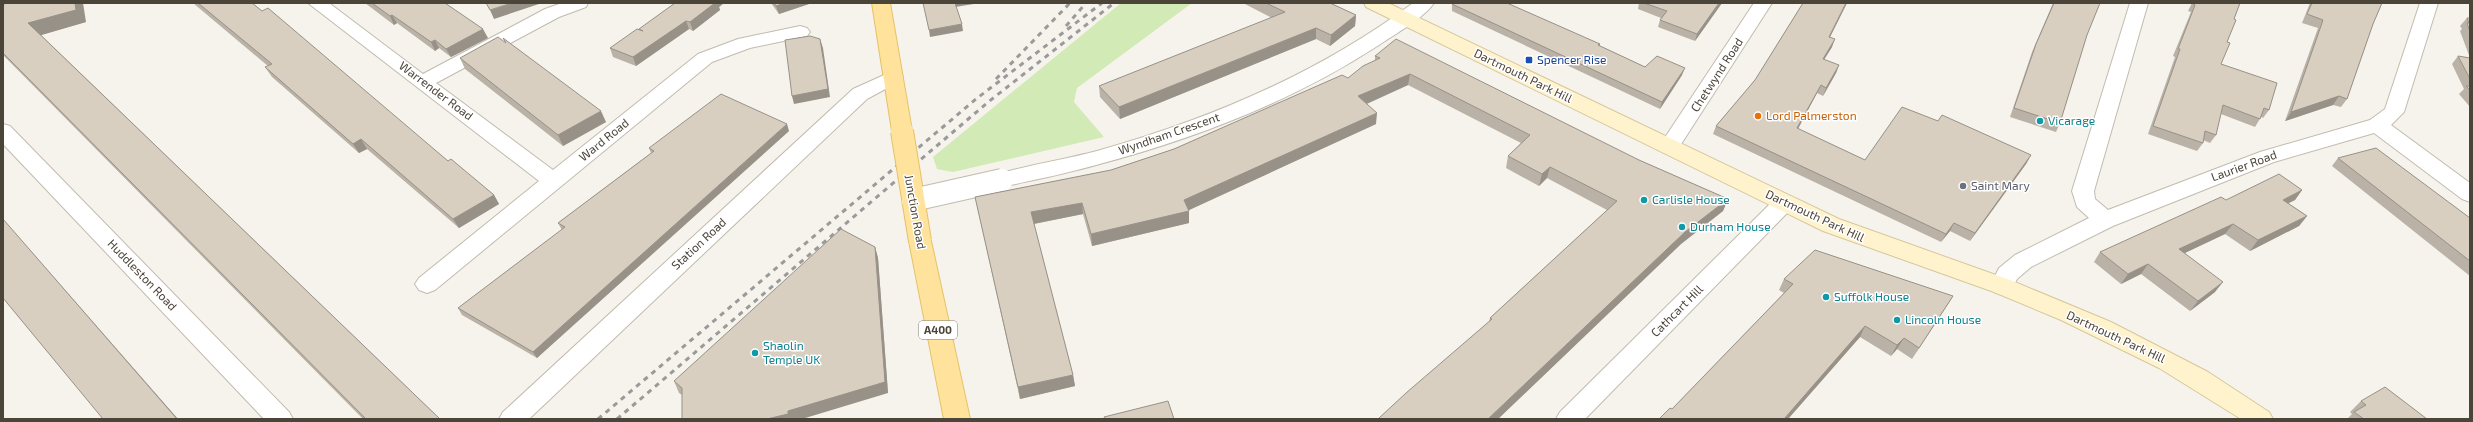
<svg xmlns="http://www.w3.org/2000/svg" width="2473" height="422" viewBox="0 0 2473 422" font-family="'Exo 2',sans-serif">
<style>
.green{fill:#d2eab5}
.lines{fill:none;stroke-linecap:round;stroke-linejoin:round}
.street-casing{stroke:#c2bbae;stroke-width:2}
.secondary-casing{stroke:#d6c79b;stroke-width:2}
.primary-casing{stroke:#e6c16a;stroke-width:2}
.street{fill:#fff;fill-rule:evenodd}
.secondary{fill:#fff3cd;fill-rule:evenodd}
.primary{fill:#ffe39c;fill-rule:evenodd}
.rail{stroke:#9a9a9a;stroke-width:3;stroke-dasharray:5 5;stroke-linecap:butt}
.street-bridge-casing{stroke:#c2bbae;stroke-width:24;stroke-linecap:butt}
.primary-bridge-casing{stroke:#e6c16a;stroke-width:24;stroke-linecap:butt}
.street-bridge{stroke:#fff;stroke-width:22}
.primary-bridge{stroke:#ffe39c;stroke-width:22}
.wall{fill:#bab2a6}
.shaded-wall{fill:#979187}
.building{fill:#d8cfc1;stroke:#979187}
.transit-dot{fill:#1a4fb4;stroke:#fff;stroke-width:1.5}
.food-dot{fill:#e8710a;stroke:#fff;stroke-width:1.5}
.culture-dot{fill:#0f9aa8;stroke:#fff;stroke-width:1.5}
.worship-dot{fill:#6b7280;stroke:#fff;stroke-width:1.5}
.labels{text-anchor:middle;stroke-width:3;stroke-linejoin:round;paint-order:stroke}
.shield{fill:#fff;stroke:#817c74;stroke-width:1}
.shield-label{font-size:11px;font-weight:bold;fill:#4b4439}
.transit-label{font-size:12px;fill:#164399;stroke:#fff;text-anchor:start}
.street-label{font-size:12px;fill:#4b4439;stroke:#fff}
.food-label{font-size:12px;fill:#c56008;stroke:#fff;text-anchor:start}
.culture-label{font-size:12px;fill:#0d838f;stroke:#fff;text-anchor:start}
.worship-label{font-size:12px;fill:#5b616d;stroke:#fff;text-anchor:start}
</style>
<rect width="100%" height="100%" fill="#f6f3ec"/>
<!-- green -->
<path class="green" d="M1121 3H1192L1077 88 1074 102 1104 137 953 172 937 169 933 157Z"/>
<g class="lines">
<!-- street casing -->
<g class="street-casing">
<g id="street">
<path d="M308 3H329L423 74 545 9 562 3H588L586 7 559 17 436 83 553 170 698 54 738 39 800 26 807 28 810 32 807 36 750 48 712 62 435 290 427 293 419 290 415 284 419 278 539 181Z"/>
<path d="M1413 3H1434C1424 18 1395 34 1379 45 1293 101 1195 139 1096 165 1065 174 1033 180 1002 187L994 185 991 180 994 175C1028 165 1063 160 1097 151 1211 119 1319 73 1413 3Z"/>
<path d="M1754 3H1772L1676 152 1669 154 1662 152 1659 147 1662 142Z"/>
<path d="M2130 3H2148L2094 191 2095 199 2108 210 2260 152 2370 120 2385 109 2420 3H2438L2404 112 2391 125 2470 183V202L2462 199 2374 133 2274 162 2113 226 2031 267 2017 279 2010 292 2002 295 1994 292 1990 286 1999 268 2015 255 2089 218 2077 207 2072 191Z"/>
<path d="M893 71 900 73 903 77 900 81 867 99 529 419H499L503 412 853 89Z"/>
<path d="M3 124 10 126 289 412 293 419H264L3 144Z"/>
<path d="M1784 195 1792 198 1795 203 1792 208 1585 419H1556L1560 412 1776 198Z"/>
</g>
</g>
<!-- secondary casing -->
<g class="secondary-casing">
<path id="secondary" d="M1364 3H1388L1839 219 2010 280 2111 322 2208 372 2269 412 2273 419H2241L2159 368 2061 320 1994 292 1823 231 1366 7Z"/>
</g>
<!-- primary casing -->
<g class="primary-casing">
<g id="primary">
<path d="M872 3H890L912 131 909 136 902 138 895 136 892 131Z"/>
<path d="M920 233 928 235 931 241 970 419H944L909 241 912 235Z"/>
</g>
</g>
<!-- street -->
<use href="#street" class="street"/>
<!-- secondary -->
<use href="#secondary" class="secondary"/>
<!-- primary -->
<use href="#primary" class="primary"/>
<!-- rail -->
<g class="rail">
<path d="M1066 26 1086 3"/>
<path d="M996 79 1070 3"/>
<path d="M598 419 976 99 1102 3"/>
<path d="M617 419 987 103 1114 3"/>
</g>
<!-- street-bridge casing -->
<g class="street-bridge-casing">
<path id="street-bridge" d="M913 200 1002 180"/>
</g>
<!-- primary-bridge casing -->
<g class="primary-bridge-casing">
<path id="primary-bridge" d="M902 131 920 241"/>
</g>
<!-- street-bridge -->
<use href="#street-bridge" class="street-bridge"/>
<!-- primary-bridge -->
<use href="#primary-bridge" class="primary-bridge"/>
</g>
<!-- wall -->
<g class="wall">
<path d="M193 3H252L448 161 494 195 499 204 459 228 367 149 359 153 272 77 265 67 268 66Z"/>
<path d="M365 3H445L488 38 451 57 439 48 435 51 397 23 394 25Z"/>
<path d="M675 3H724L719 7 720 10 693 31 689 29 636 66 613 57 610 48 640 29Z"/>
<path d="M771 3H812L779 14Z"/>
<path d="M1243 3H1330L1356 15 1355 26 1330 46 1316 39 1120 119 1100 97 1099 86 1272 18Z"/>
<path d="M1639 3H1722L1695 41 1658 27 1660 20 1661 18 1638 9Z"/>
<path d="M1803 3H1847L1830 37 1832 47 1824 60 1839 65 1836 73 1823 96 1817 93 1798 129 1865 160 1938 121 2031 155 2026 164 1970 241 1950 231 1941 242 1713 134 1716 126 1755 80Z"/>
<path d="M2053 3H2100L2087 35 2060 123 2056 132 2010 117 2032 52Z"/>
<path d="M2192 3H2240L2234 19 2221 64 2269 110 2263 118 2261 117 2255 127 2221 114 2216 135 2210 143 2203 140V143L2197 151 2148 134 2175 57 2173 56 2191 12 2188 11Z"/>
<path d="M2310 3H2382L2373 24 2347 99 2341 107 2333 105 2285 121 2318 28 2302 23Z"/>
<path d="M1452 4 1600 44V46L1645 67 1682 75 1660 109 1452 11Z"/>
<path d="M3 5 86 22 41 35 440 419H363L3 55Z"/>
<path d="M2467 18H2470V107L2459 94 2464 89 2452 64 2458 56 2470 58 2460 31 2462 29 2460 26Z"/>
<path d="M1375 56 1639 160 1728 199 1723 211 1681 244 1498 419H1378L1489 322 1490 318 1607 210 1547 178 1539 186 1506 168 1508 156 1521 143 1408 85 1367 104 1376 124 1188 210 1189 223 1092 246 1083 214 1034 224 1073 375 1075 386 1020 399 975 197 1111 170 1174 149 1348 78 1375 60Z"/>
<path d="M460 58 606 122 563 146 465 69Z"/>
<path d="M789 131 537 358 462 315 458 308 562 230 558 223 651 153 649 148Z"/>
<path d="M2338 158 2470 218V276L2332 166Z"/>
<path d="M2302 190 2295 200 2288 203 2307 216 2299 226 2250 251 2225 234 2185 253 2215 292 2190 311 2141 274 2121 284 2094 262 2100 252 2226 200Z"/>
<path d="M875 247 878 258 888 393 682 395 679 393 674 381Z"/>
<path d="M1784 279 1953 296 1946 307 1912 359 1897 349 1891 356 1860 337 1788 419H1659L1672 409 1784 293 1779 290Z"/>
<path d="M2361 401 2427 419H2347L2352 414 2350 412Z"/>
</g>
<!-- shaded-wall -->
<g class="shaded-wall">
<path d="M75 3H83L86 22 38 36 28 23Z"/>
<path d="M512 3H542L494 19 490 10Z"/>
<path d="M714 3H724L719 7 720 10 693 31 690 22Z"/>
<path d="M785 3H812L779 14 776 6Z"/>
<path d="M955 3H980L955 7Z"/>
<path d="M1719 3H1722L1695 41 1697 34Z"/>
<path d="M1846 3H1847L1826 45 1829 37Z"/>
<path d="M392 15 397 23 394 25 390 16Z"/>
<path d="M1356 15 1355 26 1330 46 1331 35Z"/>
<path d="M686 21 689 29 636 66 633 57Z"/>
<path d="M962 24 963 31 930 37 929 30Z"/>
<path d="M1316 28V39L1120 119 1119 107Z"/>
<path d="M483 29 488 38 451 57 446 49Z"/>
<path d="M820 39 823 48 830 97 794 104 792 96Z"/>
<path d="M1835 39 1832 47 1819 67 1823 59Z"/>
<path d="M435 40 439 48 435 51 431 42Z"/>
<path d="M1839 65 1836 73 1823 96 1826 88Z"/>
<path d="M1685 68 1682 75 1660 109 1662 102Z"/>
<path d="M1410 74 1408 85 1357 108 1358 96Z"/>
<path d="M1821 85 1817 93 1794 136 1797 128Z"/>
<path d="M2339 96 2333 105 2285 121 2291 112Z"/>
<path d="M601 111 606 122 563 146 558 135Z"/>
<path d="M1377 113 1376 124 1185 212 1184 200Z"/>
<path d="M787 124 789 131 537 358 533 352Z"/>
<path d="M361 139 367 149 359 153 353 144Z"/>
<path d="M2031 155 2026 164 1970 241 1975 233Z"/>
<path d="M1550 167 1547 178 1539 186 1542 174Z"/>
<path d="M2302 190 2295 200 2275 210 2283 200Z"/>
<path d="M494 195 499 204 459 228 453 219Z"/>
<path d="M1728 199 1723 211 1681 244 1498 419H1488L1685 232Z"/>
<path d="M1082 203 1083 214 1033 224 1031 212Z"/>
<path d="M1189 211V223L1092 246 1091 234Z"/>
<path d="M2307 216 2299 226 2250 251 2258 240Z"/>
<path d="M3 219 178 419H177Z"/>
<path d="M1954 223 1950 231 1941 242 1946 234Z"/>
<path d="M2233 224 2225 234 2172 259 2179 249Z"/>
<path d="M875 247 878 258 888 393 802 419H767L788 411Z"/>
<path d="M2148 264 2141 274 2121 284 2128 274Z"/>
<path d="M2223 282 2215 292 2190 311 2198 301Z"/>
<path d="M1953 296 1946 307 1912 359 1919 348Z"/>
<path d="M1865 326 1860 337 1788 419H1784Z"/>
<path d="M1904 338 1897 349 1891 356 1897 345Z"/>
<path d="M1073 375 1075 386 1020 399 1018 387Z"/>
</g>
<!-- building -->
<g class="building">
<path d="M6 3H75L76 10 28 23 440 419H366L3 53V5Z"/>
<path d="M198 3H252L262 11 268 8 448 161 451 159 494 195 453 219 361 139 353 144 265 67 272 64Z"/>
<path d="M372 3H445L483 29 446 49 435 40 431 42 392 15 390 16Z"/>
<path d="M486 3H512L490 10Z"/>
<path d="M675 3H715L690 22 686 21 633 57 610 48 637 29 643 31 639 29Z"/>
<path d="M774 3H785L776 6Z"/>
<path d="M923 3H955L962 24 929 30Z"/>
<path d="M1266 3H1330L1356 15 1331 35 1316 28 1119 107 1099 86 1285 12Z"/>
<path d="M1454 3H1507L1600 44 1598 45 1645 67 1657 56 1685 68 1662 102 1452 4Z"/>
<path d="M1644 3H1719L1697 34 1660 20 1667 11Z"/>
<path d="M1803 3H1846L1829 37 1835 39 1823 59 1839 65 1826 88 1821 85 1797 128 1865 160 1902 107 1938 121 1942 115 2031 155 1975 233 1954 223 1946 234 1716 126 1755 80Z"/>
<path d="M2054 3H2100L2087 35 2060 123 2014 108 2036 44Z"/>
<path d="M2193 3H2240L2234 19 2236 20 2227 42 2230 43 2221 64 2277 83 2269 110 2264 108 2260 119 2223 105 2216 135 2205 131 2203 143 2153 126 2180 49H2178L2195 5 2193 4Z"/>
<path d="M2312 3H2382L2373 24 2347 99 2339 96 2291 112 2323 20 2307 14Z"/>
<path d="M2467 18H2470V32L2467 23H2469Z"/>
<path d="M810 36 820 39 828 89 792 96 785 40Z"/>
<path d="M498 37 506 43 503 38 601 111 558 135 460 58Z"/>
<path d="M1396 39 1639 160 1728 199 1685 232 1488 419H1378L1406 393 1492 319 1490 318 1617 201 1550 167 1542 174 1508 156 1530 135 1410 74 1358 96 1377 113 1184 200 1189 211 1091 234 1082 203 1031 212 1073 375 1018 387 975 197 1111 170 1174 149 1342 75 1348 78 1363 66 1380 58 1375 56Z"/>
<path d="M2458 56 2470 58V79Z"/>
<path d="M2466 86H2470V90Z"/>
<path d="M721 94 787 124 533 352 458 308 565 227 558 223 654 151 649 148Z"/>
<path d="M2376 148 2470 218V261L2338 158Z"/>
<path d="M2279 174 2302 190 2283 200 2307 216 2258 240 2233 224 2179 249 2223 282 2198 301 2148 264 2128 274 2100 252 2221 197 2226 200Z"/>
<path d="M3 219 177 419H103L3 298Z"/>
<path d="M841 229 875 247 885 382 788 411V414L767 419H682V388L674 381Z"/>
<path d="M1815 250 1953 296 1919 348 1904 338 1897 345 1865 326 1784 419H1659L1670 408 1672 409 1793 284 1784 279Z"/>
<path d="M2385 387 2427 419H2364L2354 412 2366 405 2361 401Z"/>
<path d="M1168 401 1174 419H1105L1104 417Z"/>
</g>
<!-- markers -->
<rect class="transit-dot" x="1525" y="56" width="8" height="8" rx="2"/>
<circle class="food-dot" cx="1758" cy="116" r="4"/>
<g class="culture-dot">
<circle cx="2040" cy="121" r="4"/>
<circle cx="1644" cy="200" r="4"/>
<circle cx="1682" cy="227" r="4"/>
<circle cx="1826" cy="297" r="4"/>
<circle cx="1897" cy="320" r="4"/>
<circle cx="755" cy="353" r="4"/>
</g>
<circle class="worship-dot" cx="1963" cy="186" r="4"/>
<g class="labels">
<!-- shield labels -->
<rect class="shield" x="919" y="321" width="38" height="18" rx="3"/>
<g class="shield-label">
<text x="938" y="334">A400</text>
</g>
<!-- transit labels -->
<g class="transit-label">
<text x="1537" y="64">Spencer Rise</text>
</g>
<!-- street labels -->
<g class="street-label">
<text transform="translate(1717 75) rotate(-57)" y="4">Chetwynd Road</text>
<text transform="translate(1523 76) rotate(26)" y="4">Dartmouth Park Hill</text>
<text transform="translate(436 91) rotate(37)" y="4">Warrender Road</text>
<text transform="translate(1169 134) rotate(-19)" y="4">Wyndham Crescent</text>
<text transform="translate(604 140) rotate(-39)" y="4">Ward Road</text>
<text transform="translate(2244 166) rotate(-20)" y="4">Laurier Road</text>
<text transform="translate(915 212) rotate(80)" y="4">Junction Road</text>
<text transform="translate(1815 216) rotate(25)" y="4">Dartmouth Park Hill</text>
<text transform="translate(699 244) rotate(-43)" y="4">Station Road</text>
<text transform="translate(142 275) rotate(46)" y="4">Huddleston Road</text>
<text transform="translate(1677 311) rotate(-45)" y="4">Cathcart Hill</text>
<text transform="translate(2116 337) rotate(25)" y="4">Dartmouth Park Hill</text>
</g>
<!-- food labels -->
<g class="food-label">
<text x="1766" y="120">Lord Palmerston</text>
</g>
<!-- culture labels -->
<g class="culture-label">
<text x="2048" y="125">Vicarage</text>
<text x="1652" y="204">Carlisle House</text>
<text x="1690" y="231">Durham House</text>
<text x="1834" y="301">Suffolk House</text>
<text x="1905" y="324">Lincoln House</text>
<text x="763" y="350">Shaolin<tspan x="763" dy="14">Temple UK</tspan></text>
</g>
<!-- worship labels -->
<g class="worship-label">
<text x="1971" y="190">Saint Mary</text>
</g>
</g>
<!-- border -->
<rect width="2473" height="422" fill="none" stroke="#4b4439" stroke-width="8"/>
</svg>
